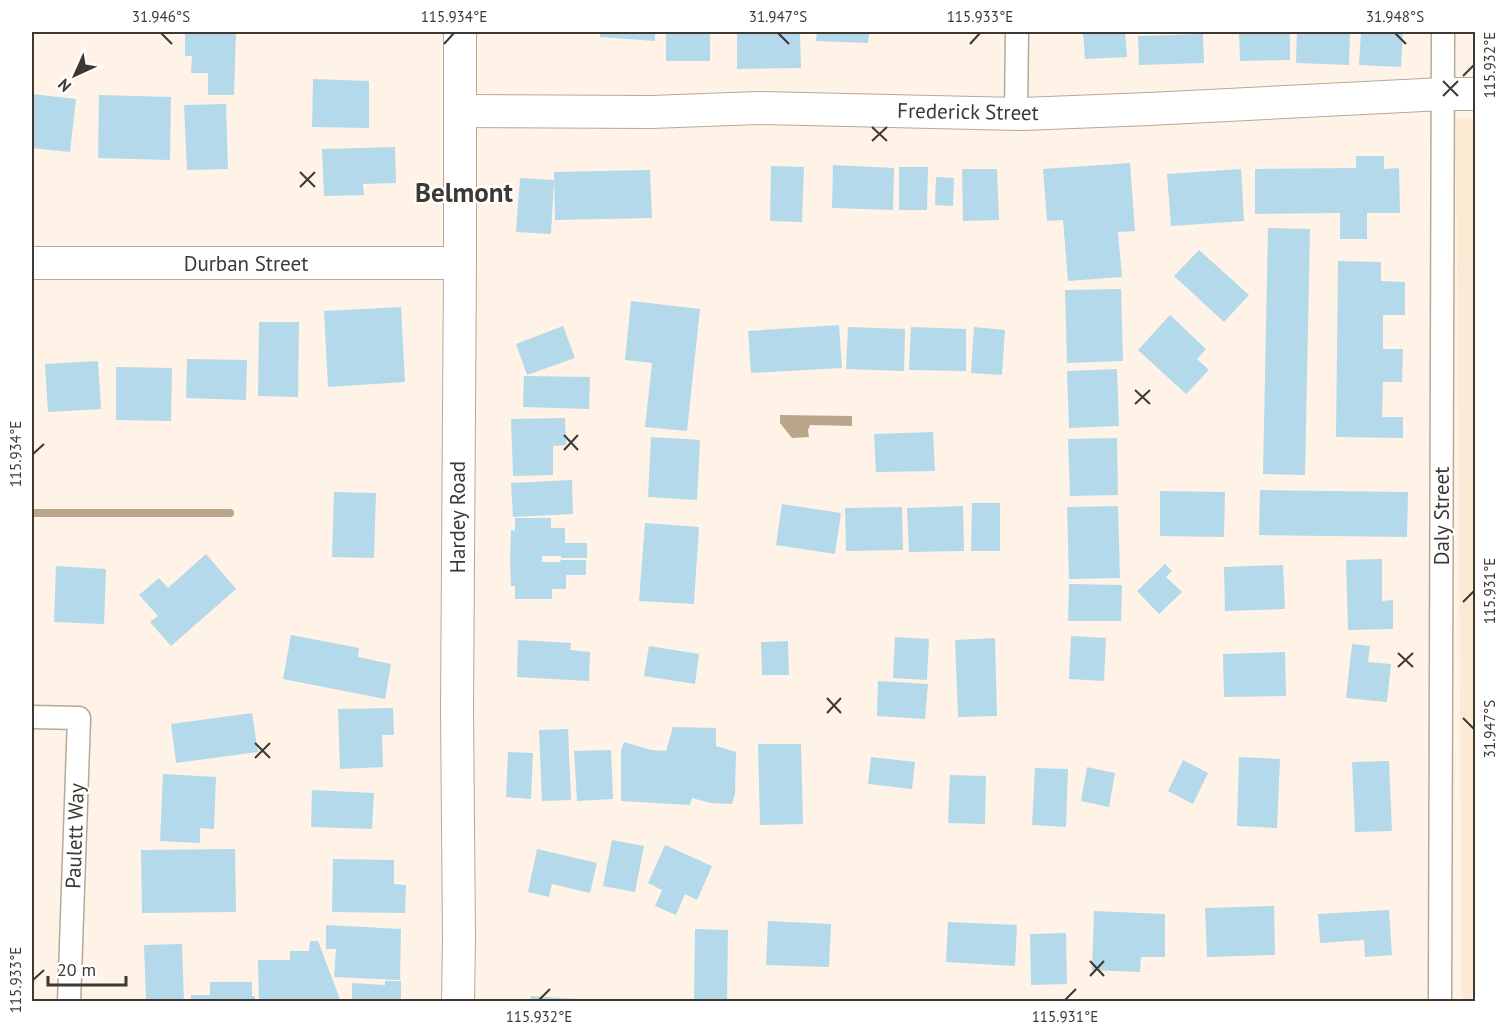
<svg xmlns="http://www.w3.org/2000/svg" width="1507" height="1033" viewBox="0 0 1507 1033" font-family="'PT Sans',sans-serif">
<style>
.built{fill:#fdead4}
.water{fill:#bca68b}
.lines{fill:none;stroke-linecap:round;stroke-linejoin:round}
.stream{stroke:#bca68b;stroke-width:8}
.building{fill:#b4d9ea}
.street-casing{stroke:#b6a99a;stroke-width:25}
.secondary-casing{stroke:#b6a99a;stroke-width:34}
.street{stroke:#fff;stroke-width:22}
.secondary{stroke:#fff;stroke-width:32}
.ticks{fill:none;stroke:#3d3832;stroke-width:2}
.labels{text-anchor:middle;stroke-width:4.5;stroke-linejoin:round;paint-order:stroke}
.street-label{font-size:21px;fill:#3d3832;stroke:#fff}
.district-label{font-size:27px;font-weight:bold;fill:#3d3832;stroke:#fff}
.neatline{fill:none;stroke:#3d3832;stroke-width:2}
.ticks-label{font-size:15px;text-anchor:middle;fill:#3d3832}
</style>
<rect width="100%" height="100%" fill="#fef3e6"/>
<!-- built -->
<path class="built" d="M1456 118H1476L1475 1002 1462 1001Z"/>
<!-- water -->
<path class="water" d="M780 415 852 416V426L810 425 808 430 809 437 792 438 780 423Z"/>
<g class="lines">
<!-- stream -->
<path class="stream" d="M32 513H230"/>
</g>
<!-- building -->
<g class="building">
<path d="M185 32H236L234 95H208V73H191L192 56H185Z"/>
<path d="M600 32H655V41L600 37Z"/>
<rect x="666" y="32" width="44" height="29"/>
<path d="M737 32H800L801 68 737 69Z"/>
<path d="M817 32H869L868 43 816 41Z"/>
<path d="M1083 32H1125L1127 57 1085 59Z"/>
<path d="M1239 32H1290V60L1240 61Z"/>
<path d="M1297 32H1350L1349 65 1296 63Z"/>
<path d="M1361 32H1403L1401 67 1359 65Z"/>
<path d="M1203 34 1204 63 1139 65 1138 36Z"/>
<path d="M313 79 369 81V128L312 127Z"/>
<path d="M32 94 76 99 70 152 32 148Z"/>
<path d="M99 95 171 97 170 160 98 158Z"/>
<path d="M226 104 228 169 187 170 184 105Z"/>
<path d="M395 147 396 183 363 184 364 195 324 196 322 149Z"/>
<path d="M1356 156H1384V169L1399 168 1400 213H1367V239H1340V213L1255 214V169L1356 168Z"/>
<path d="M1130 163 1135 231 1118 232 1122 277 1068 281 1063 220 1047 221 1043 169Z"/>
<path d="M833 165 894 168 893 210 832 208Z"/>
<path d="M771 166 804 167 802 222 770 221Z"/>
<path d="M899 167H928L927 210H899Z"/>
<path d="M962 169H997L999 220 963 221Z"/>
<path d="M1241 169 1244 221 1171 226 1167 174Z"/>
<path d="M650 170 652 218 555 220 554 172Z"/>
<path d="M936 177 954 178 953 206 935 205Z"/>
<path d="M520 178 554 180 551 234 516 232Z"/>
<path d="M1268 228 1310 229 1305 475 1263 474Z"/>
<path d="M1199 250 1249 295 1224 322 1174 276Z"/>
<path d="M1338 261 1381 262V281L1405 282V315H1383V349H1403L1402 382H1383L1382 417H1403V438L1336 437Z"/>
<path d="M1121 289 1123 361 1067 363 1065 290Z"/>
<path d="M631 301 700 309 687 431 645 427 652 363 625 360Z"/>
<path d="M401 307 405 382 328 387 324 311Z"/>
<path d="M1170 315 1206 349 1197 359 1209 370 1186 394 1138 350Z"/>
<path d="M259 322H299L298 397 258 396Z"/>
<path d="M839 325 842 368 751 373 748 331Z"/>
<path d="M563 326 575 358 527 375 516 344Z"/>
<path d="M848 327 905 329 904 371 846 369Z"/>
<path d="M911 327 966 329V371L909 370Z"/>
<path d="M974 327 1005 330 1002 375 971 373Z"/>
<path d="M187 359 247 360 246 400 186 398Z"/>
<path d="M98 361 101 409 48 412 45 364Z"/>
<path d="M116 367 172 368 171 421 116 420Z"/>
<path d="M1117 369 1119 426 1069 428 1067 371Z"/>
<path d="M524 376 590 377 589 409 523 407Z"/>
<path d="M565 418 566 445 553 446V475L513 476 511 419Z"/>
<path d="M933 432 935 471 876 472 874 434Z"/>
<path d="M651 437 700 440 697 500 648 497Z"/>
<path d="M1117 438 1118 495 1070 496 1068 439Z"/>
<path d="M572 480 573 514 513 517 511 483Z"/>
<path d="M1260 490 1408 492 1407 537 1259 535Z"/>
<path d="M1160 491 1225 492 1224 537 1160 536Z"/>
<path d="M334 492 376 493 374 558 332 557Z"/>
<path d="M972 503H1000V551H971Z"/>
<path d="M782 504 841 513 835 554 776 545Z"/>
<path d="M963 506 964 551 909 552 907 508Z"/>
<path d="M1118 506 1120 578 1069 579 1067 507Z"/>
<path d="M902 507 903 550 846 551 845 508Z"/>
<path d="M515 518H551V528H565V543H587V558H561V556H542V562H561L560 560H586V575H566V589H552V599H515V586H511L510 560 511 530 515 531Z"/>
<path d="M645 523 699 527 694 604 639 601Z"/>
<path d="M206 554 236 589 171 646 150 622 158 616 139 595 159 578 168 588Z"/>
<path d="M1382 559V601L1393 600V629L1348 630 1346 560Z"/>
<path d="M1165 564 1172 571 1166 577 1182 592 1159 614 1137 591Z"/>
<path d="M1283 565 1285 609 1225 611 1224 567Z"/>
<path d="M56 566 106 569 104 624 54 622Z"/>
<path d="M1069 584 1122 585 1121 621H1068Z"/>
<path d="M291 635 359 648 358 657 391 664 385 699 283 679Z"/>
<path d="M1071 636 1106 638 1104 681 1069 679Z"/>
<path d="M895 637 929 639 927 680 893 678Z"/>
<path d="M995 638 997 716 958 717 955 640Z"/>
<path d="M518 640 571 643 570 650 590 652 589 681 517 677Z"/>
<path d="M788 641 789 675H762L761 642Z"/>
<path d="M1352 644 1370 646 1368 662 1391 664 1387 702 1346 698Z"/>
<path d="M649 646 699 654 695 684 644 676Z"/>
<path d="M1285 652 1286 696 1224 697 1223 654Z"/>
<path d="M878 681 928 684 925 719 877 716Z"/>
<path d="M393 708 394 735H382L383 767 340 769 338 709Z"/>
<path d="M252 713 258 752 176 763 171 724Z"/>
<path d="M673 727 716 728V746L736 752 735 794 732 804 710 803 692 798 690 805 621 801V750L624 742 651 750 666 751Z"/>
<path d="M568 729 571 800 542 801 539 730Z"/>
<path d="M758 744H801L803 824 760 825Z"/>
<path d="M611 750 613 799 577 801 574 751Z"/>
<path d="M508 752 533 753 531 799 506 797Z"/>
<path d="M871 757 915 762 912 789 868 784Z"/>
<path d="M1239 757 1280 759 1277 828 1237 826Z"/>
<path d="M1183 760 1208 773 1193 804 1168 791Z"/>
<path d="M1389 761 1392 831 1355 832 1352 762Z"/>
<path d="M1087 767 1115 773 1109 807 1081 801Z"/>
<path d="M1035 768 1068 769 1066 827 1032 825Z"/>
<path d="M163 774 216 777 214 829 200 828V843L160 841Z"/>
<path d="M950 775 986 776 985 824 948 823Z"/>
<path d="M312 790 374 793 372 829 311 827Z"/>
<path d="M612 840 644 846 635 892 603 886Z"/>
<path d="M665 845 712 866 697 900 685 894 676 915 655 906 662 890 648 883Z"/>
<path d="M235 849 236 912 142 913 141 850Z"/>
<path d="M537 849 597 863 590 893 552 884 549 897 528 892Z"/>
<path d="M333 859 394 860V884L406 885 405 913 332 912Z"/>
<path d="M1274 906 1275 955 1207 957 1205 908Z"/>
<path d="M1389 910 1392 955 1365 957 1364 940 1320 943 1318 914Z"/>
<path d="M1094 911 1165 914V957H1141L1140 972 1092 970Z"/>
<path d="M768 921 831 924 829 967 766 965Z"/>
<path d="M948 922 1017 925 1015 966 946 962Z"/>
<path d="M326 925 401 929 400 980 334 977 336 949H326Z"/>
<path d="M695 929 728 930 727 1002H694Z"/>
<path d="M1066 933 1067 984 1031 985 1030 934Z"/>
<path d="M310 941H318L341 1002H259L258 960H290V951H309Z"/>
<path d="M182 944 184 1002H146L144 945Z"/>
<path d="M385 981H401V1002H352V983L385 985Z"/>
<path d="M210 982H252V996H255V1002H191V995H210Z"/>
<path d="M531 996 593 1000V1002H530Z"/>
</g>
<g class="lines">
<!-- street casing -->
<g class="street-casing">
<g id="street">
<path d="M1016 113 1017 32"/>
<path d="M32 717 79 718 69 1002"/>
<path d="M1440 1002 1443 32"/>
</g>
</g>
<!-- secondary casing -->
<g class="secondary-casing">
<g id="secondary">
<path d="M460 111 651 112 758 108 1023 114 1149 109 1443 94H1476"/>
<path d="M32 263H460"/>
<path d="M458 1002 459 939 457 709 460 263V32"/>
</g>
</g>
<!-- street -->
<use href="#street" class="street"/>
<!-- secondary -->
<use href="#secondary" class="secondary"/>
</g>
<!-- ticks -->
<path class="ticks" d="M161 33 172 44M778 33 789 44M1395 33 1406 44M444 44 454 33M970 44 980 33M1463 76 1474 65M1443 81 1458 96M1443 96 1458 81M872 127 887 141M872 141 887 127M300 172 315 187M300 187 315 172M1135 390 1150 404M1135 404 1150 390M564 435 578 450M564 450 578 435M33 454 44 444M1463 602 1474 591M1398 653 1413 667M1398 667 1413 653M827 698 841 713M827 713 841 698M1463 718 1474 729M255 743 270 758M255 758 270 743M1090 961 1104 976M1090 976 1104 961M33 980 44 970M539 1000 550 989M1065 1000 1076 989"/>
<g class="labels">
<!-- street labels -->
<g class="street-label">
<text transform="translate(968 112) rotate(1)" y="7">Frederick Street</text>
<text x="246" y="271">Durban Street</text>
<text transform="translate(1442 516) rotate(-90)" y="7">Daly Street</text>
<text transform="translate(458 517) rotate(-90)" y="7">Hardey Road</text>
<text transform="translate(75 836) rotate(-88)" y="7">Paulett Way</text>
</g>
<!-- district labels -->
<g class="district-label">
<text x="464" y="202">Belmont</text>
</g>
</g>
<!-- border -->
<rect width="1507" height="1033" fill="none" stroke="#ffffff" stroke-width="66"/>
<!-- north arrow -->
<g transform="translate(75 75) rotate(225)" stroke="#ffffff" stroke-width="4.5" paint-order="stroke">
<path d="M0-4.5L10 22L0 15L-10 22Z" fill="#3d3832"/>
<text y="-9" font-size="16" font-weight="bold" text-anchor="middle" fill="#3d3832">N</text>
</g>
<!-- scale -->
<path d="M48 976v9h78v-9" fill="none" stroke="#3d3832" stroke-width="3"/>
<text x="57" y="976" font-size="18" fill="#3d3832" stroke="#ffffff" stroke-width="4.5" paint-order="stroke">20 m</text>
<rect x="33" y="33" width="1441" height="967" class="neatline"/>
<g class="ticks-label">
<text x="161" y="22">31.946°S</text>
<text x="454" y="22">115.934°E</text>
<text x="778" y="22">31.947°S</text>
<text x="980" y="22">115.933°E</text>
<text x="1395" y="22">31.948°S</text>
<text transform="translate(1490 65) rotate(-90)" y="5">115.932°E</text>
<text transform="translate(16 454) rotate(-90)" y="5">115.934°E</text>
<text transform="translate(1490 591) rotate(-90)" y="5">115.931°E</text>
<text transform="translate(1490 729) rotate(-90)" y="5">31.947°S</text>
<text transform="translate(16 980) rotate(-90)" y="5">115.933°E</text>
<text x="539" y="1022">115.932°E</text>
<text x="1065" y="1022">115.931°E</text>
</g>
</svg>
